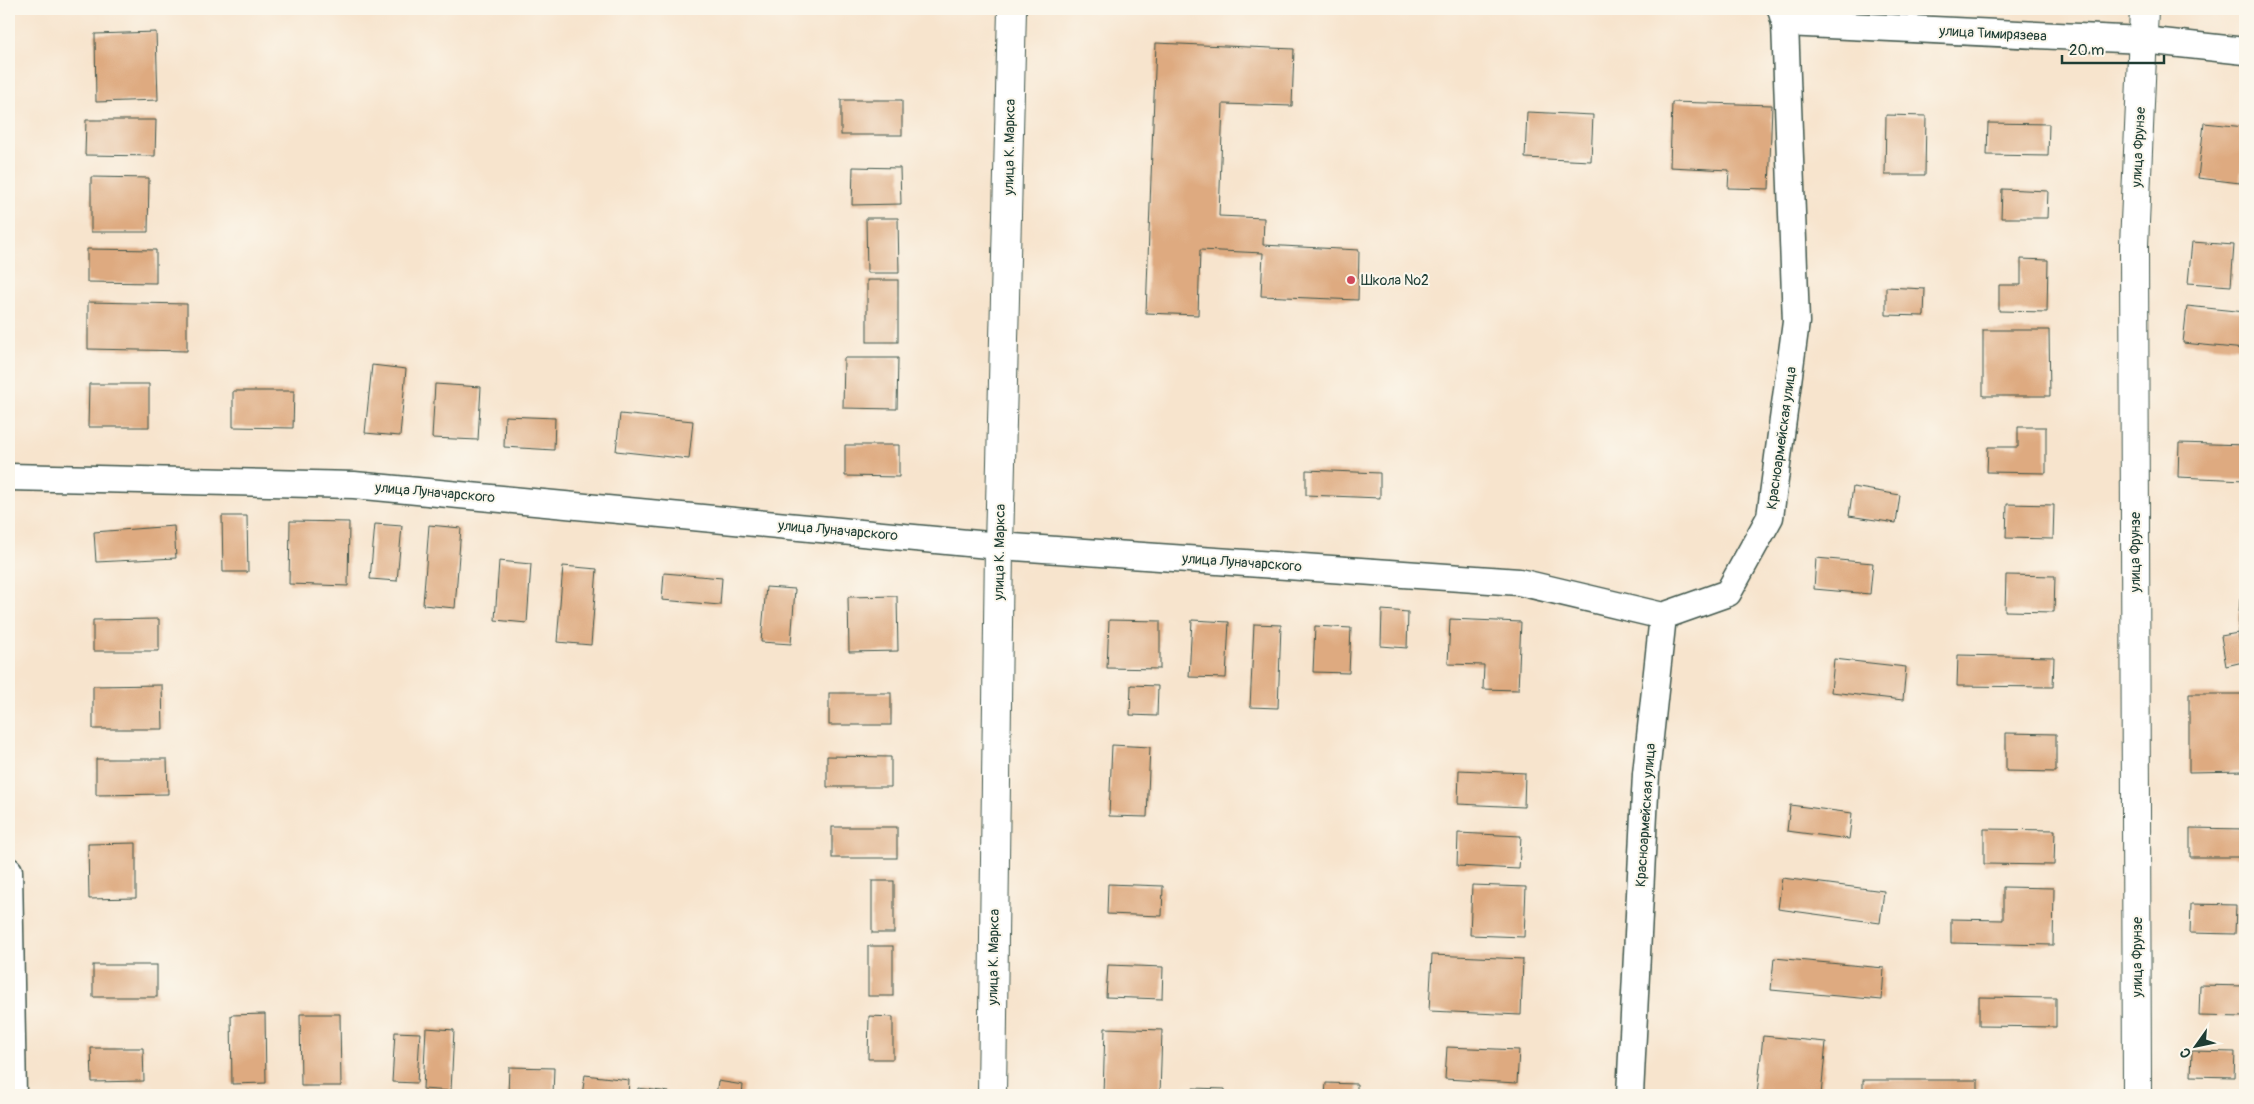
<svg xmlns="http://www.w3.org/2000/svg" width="2254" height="1104" viewBox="0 0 2254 1104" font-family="Pangolin,sans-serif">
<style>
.building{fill:#deaa80}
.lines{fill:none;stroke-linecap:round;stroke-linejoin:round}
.street-casing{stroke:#3f564b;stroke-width:29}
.secondary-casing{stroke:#3f564b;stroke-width:30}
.street{stroke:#fff;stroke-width:26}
.secondary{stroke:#fff;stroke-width:28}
.poi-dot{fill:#d1495b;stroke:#fbf7ec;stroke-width:2}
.labels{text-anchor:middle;stroke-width:4;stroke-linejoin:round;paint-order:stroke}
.street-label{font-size:14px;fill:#1f3d34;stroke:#fbf7ec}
.poi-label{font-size:14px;fill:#1f3d34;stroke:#fbf7ec;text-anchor:start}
</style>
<rect width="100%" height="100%" fill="#fbf7ec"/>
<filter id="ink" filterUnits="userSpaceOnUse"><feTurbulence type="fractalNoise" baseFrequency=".02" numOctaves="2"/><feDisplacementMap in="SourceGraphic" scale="10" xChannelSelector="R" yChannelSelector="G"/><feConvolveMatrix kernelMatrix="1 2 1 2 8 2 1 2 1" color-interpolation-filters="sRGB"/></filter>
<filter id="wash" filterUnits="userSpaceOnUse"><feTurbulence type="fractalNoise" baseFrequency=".0096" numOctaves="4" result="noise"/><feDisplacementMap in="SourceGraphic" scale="20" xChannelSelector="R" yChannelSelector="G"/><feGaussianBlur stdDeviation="1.12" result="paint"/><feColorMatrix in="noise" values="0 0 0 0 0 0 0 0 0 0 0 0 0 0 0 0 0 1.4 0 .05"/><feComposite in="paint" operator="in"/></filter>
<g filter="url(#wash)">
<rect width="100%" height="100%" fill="#f7e4cd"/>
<g id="blocks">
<!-- building -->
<g class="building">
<path d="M156 32 158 100 96 102 95 34Z"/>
<path d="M1156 43 1294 49 1292 106 1223 104 1219 216 1264 218 1263 245 1359 250 1358 300 1261 296 1263 253 1200 250 1198 315 1146 313Z"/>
<rect x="841" y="100" width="61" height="35"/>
<path d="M1672 102 1772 105 1769 189 1728 188 1729 170 1670 167Z"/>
<path d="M1527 112 1593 115 1591 161 1525 158Z"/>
<path d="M1886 115 1926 116 1925 175H1885Z"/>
<path d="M86 120H156L155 156 85 155Z"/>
<path d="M1988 123 2049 124 2048 156 1987 155Z"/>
<path d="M2204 123 2245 127 2240 183 2198 178Z"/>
<path d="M853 167 900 168 901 204 852 205Z"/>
<path d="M91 177 149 178 148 232H91Z"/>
<path d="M2002 189 2048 191 2047 218H2001Z"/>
<path d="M866 218H898L899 273H867Z"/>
<path d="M2192 242 2234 245 2231 286 2188 283Z"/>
<path d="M87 249 156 250V283L87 282Z"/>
<path d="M2021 259 2048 260 2047 312 1999 311V285H2021Z"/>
<rect x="867" y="280" width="31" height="62"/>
<path d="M1886 287 1925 289 1924 316 1886 315Z"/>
<path d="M88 302 187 304V351L88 349Z"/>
<path d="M2187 306 2245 312V349L2183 343Z"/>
<path d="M1983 330H2049L2050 396H1983Z"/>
<path d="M844 358H898L897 409 843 408Z"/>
<path d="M372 365 406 369 400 436 365 433Z"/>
<path d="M89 384H149V427H88Z"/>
<path d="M435 384 481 387 478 440 432 438Z"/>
<path d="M233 391H294L293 428 233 427Z"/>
<path d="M620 414 693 421 689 459 616 451Z"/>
<path d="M505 416 555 418 554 450 504 447Z"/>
<path d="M2018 427H2046V473L1987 472 1988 447H2018Z"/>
<path d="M2179 443 2245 445V480L2178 477Z"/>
<path d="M845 445H899V477L845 476Z"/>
<path d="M1306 470 1380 473V498L1306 495Z"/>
<path d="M1853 487 1900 495 1896 523 1849 516Z"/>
<path d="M2007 504 2054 505 2053 539 2006 538Z"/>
<path d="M222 516H247L248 572H223Z"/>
<path d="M290 521 349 522 348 586 289 584Z"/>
<path d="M375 524 402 526 397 581 370 579Z"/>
<path d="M429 525 461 528 455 608 423 605Z"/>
<path d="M174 526 176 558 96 562 94 532Z"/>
<path d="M1816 558 1873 563 1870 594 1814 589Z"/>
<path d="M499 561 531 564 527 623 495 620Z"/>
<path d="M563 566 597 569 591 645 557 642Z"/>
<path d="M664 573 722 578 720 605 662 600Z"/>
<path d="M2006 575 2055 576 2054 612 2005 611Z"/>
<path d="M766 587 795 589 791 644 761 642Z"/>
<path d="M897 596 898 651 849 652 848 597Z"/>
<path d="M2240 598 2245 599V634L2238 633 2243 662 2226 666 2221 636 2238 633Z"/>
<path d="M1382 610 1408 612 1407 648 1381 646Z"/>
<path d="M159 619V651H93V620Z"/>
<path d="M1450 619 1521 622 1518 690 1483 689 1484 665 1448 664Z"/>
<path d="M1109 620 1160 621V669L1107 668Z"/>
<path d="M1192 620 1229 622 1226 678 1189 677Z"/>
<path d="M1254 624 1281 625 1278 708 1250 707Z"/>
<path d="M1315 626 1351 628 1349 673 1313 672Z"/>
<path d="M1958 655 2054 657 2053 687 1957 686Z"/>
<path d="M1834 659 1906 667 1903 700 1831 692Z"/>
<path d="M162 685 163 729H93V686Z"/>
<path d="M1131 685 1158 686 1157 716 1130 715Z"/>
<rect x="829" y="693" width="62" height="32"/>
<path d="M2189 694H2245V771L2189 772Z"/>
<path d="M2006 733 2056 734V772L2006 771Z"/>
<path d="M1112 745 1150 747 1147 817 1109 816Z"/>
<path d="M827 756 891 757V787H827Z"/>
<path d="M96 759H167L168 794 96 795Z"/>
<path d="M1459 770 1525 773 1524 807 1458 804Z"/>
<path d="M1790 805 1852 813 1849 839 1787 831Z"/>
<rect x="832" y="827" width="65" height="31"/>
<path d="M2190 828 2245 829V857H2190Z"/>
<path d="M1984 829 2055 830 2054 865 1984 864Z"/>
<path d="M1458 833 1521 836 1519 869 1457 866Z"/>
<path d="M136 843V898L89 899 88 844Z"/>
<path d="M1782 878 1884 891 1880 923 1778 909Z"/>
<rect x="872" y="881" width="22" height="52"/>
<path d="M1108 884 1163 886 1162 916 1107 914Z"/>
<path d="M1472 885 1526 887 1524 937 1470 935Z"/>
<path d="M2003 887 2054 888 2053 945 1951 943V919L2003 920Z"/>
<path d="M2191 904 2236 905 2235 934 2190 933Z"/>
<rect x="868" y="946" width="25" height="50"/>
<path d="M1432 955 1523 959 1521 1015 1429 1011Z"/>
<path d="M1774 958 1884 968 1882 1000 1771 990Z"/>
<rect x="93" y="965" width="64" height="32"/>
<path d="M1108 965 1163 967 1162 999 1106 997Z"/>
<path d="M2200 985 2245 986V1017L2199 1016Z"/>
<path d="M1979 997 2056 998V1027L1979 1026Z"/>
<path d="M265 1014 266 1083 232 1084 231 1015Z"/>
<path d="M300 1014H340L341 1086H301Z"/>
<path d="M869 1016 893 1017V1059H868Z"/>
<path d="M426 1028 454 1030 451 1091 423 1089Z"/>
<path d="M1105 1028 1162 1030 1160 1095H1103Z"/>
<path d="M395 1032 420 1033 417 1083 392 1082Z"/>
<path d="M1763 1036 1826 1042 1821 1095H1757Z"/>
<path d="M1447 1047 1519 1050 1517 1083 1445 1079Z"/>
<path d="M91 1048H143L144 1081 92 1082Z"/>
<path d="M2192 1051 2235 1052 2234 1077 2191 1076Z"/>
<path d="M509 1067 554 1068 553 1095H508Z"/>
<path d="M585 1075 629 1080 628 1095H582Z"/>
<rect x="1863" y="1080" width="115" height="15"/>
<path d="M718 1081 743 1085 742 1095H716Z"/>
<path d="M1326 1083 1357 1084V1095H1325Z"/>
<path d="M638 1088 669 1092 668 1095H637Z"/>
<path d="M1193 1088 1225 1089V1095H1193Z"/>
</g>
</g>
</g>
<g filter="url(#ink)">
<use href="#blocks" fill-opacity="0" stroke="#3f564b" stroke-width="1"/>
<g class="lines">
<!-- street casing -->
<g class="street-casing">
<g id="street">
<path d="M1781 9 1785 23 2143 40 2245 51"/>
<path d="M9 477 354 485 999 546 1519 582 1663 616"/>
<path d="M9 871 13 1095"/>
<path d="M1630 1095 1646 774 1663 616 1728 593 1770 517 1796 322 1785 23"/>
</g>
</g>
<!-- secondary casing -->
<g class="secondary-casing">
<g id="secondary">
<path d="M992 1095 999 546 1012 9"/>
<path d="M2137 1095 2134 246 2144 9"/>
</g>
</g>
<!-- street -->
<use href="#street" class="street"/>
<!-- secondary -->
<use href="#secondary" class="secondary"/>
</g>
</g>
<!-- markers -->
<circle class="poi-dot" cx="1351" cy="280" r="5"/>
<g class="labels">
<!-- street labels -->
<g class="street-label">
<text transform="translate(1993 33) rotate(3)" y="5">улица Тимирязева</text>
<text transform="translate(1009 147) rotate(-89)" y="5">улица К. Маркса</text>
<text transform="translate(2138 147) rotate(-87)" y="5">улица Фрунзе</text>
<text transform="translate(1781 438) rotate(-82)" y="5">Красноармейская улица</text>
<text transform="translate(435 492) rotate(5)" y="5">улица Луначарского</text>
<text transform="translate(838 530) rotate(5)" y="5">улица Луначарского</text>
<text transform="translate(999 552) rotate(-89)" y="5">улица К. Маркса</text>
<text transform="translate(2135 552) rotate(-90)" y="5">улица Фрунзе</text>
<text transform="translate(1242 562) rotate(4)" y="5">улица Луначарского</text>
<text transform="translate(1645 815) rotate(-86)" y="5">Красноармейская улица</text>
<text transform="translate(993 957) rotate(-89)" y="5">улица К. Маркса</text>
<text transform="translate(2137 957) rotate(-90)" y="5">улица Фрунзе</text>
</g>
<!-- poi labels -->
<g class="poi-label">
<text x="1361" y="285">Школа №2</text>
</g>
</g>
<!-- margin -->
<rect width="2254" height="1104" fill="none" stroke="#fbf7ec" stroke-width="30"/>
<!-- north arrow -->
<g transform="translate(2196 1046) rotate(237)" stroke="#fbf7ec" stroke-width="4" paint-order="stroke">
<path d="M0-4L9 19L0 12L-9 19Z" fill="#1f3d34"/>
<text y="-8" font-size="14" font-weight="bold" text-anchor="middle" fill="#1f3d34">С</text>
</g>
<!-- scale -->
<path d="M2062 55v8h102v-8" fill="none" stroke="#1f3d34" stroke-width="2.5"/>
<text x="2069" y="55" font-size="15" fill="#1f3d34" stroke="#fbf7ec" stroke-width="4" paint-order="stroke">20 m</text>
</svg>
